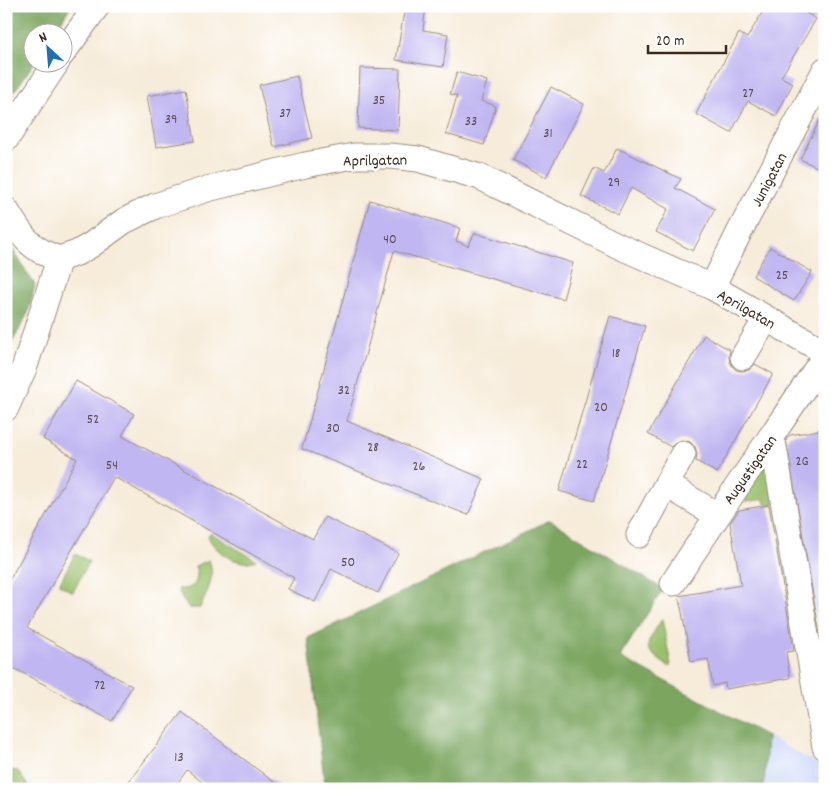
<svg xmlns="http://www.w3.org/2000/svg" width="831" height="795" viewBox="0 0 831 795" font-family="Dekko,sans-serif">
<style>
.built{fill:#cfdafa}
.green{fill:#9ac06c;stroke:#6a7545}
.forest{fill:#7ba660;stroke:#5b683f}
.building{fill:#c0b6f1}
.lines{fill:none;stroke-linecap:round;stroke-linejoin:round}
.minor-casing{stroke:#998b7c;stroke-width:27}
.minor{stroke:#fff;stroke-width:25}
.labels{text-anchor:middle;stroke-width:5;stroke-linejoin:round;paint-order:stroke}
.number-label{font-size:14px;fill:#5c4d53}
.street-label{font-size:16px;fill:#3b2a1e;stroke:#fff}
</style>
<rect width="100%" height="100%" fill="#fff"/>
<filter id="ink" filterUnits="userSpaceOnUse"><feTurbulence type="fractalNoise" baseFrequency=".02" numOctaves="2"/><feDisplacementMap in="SourceGraphic" scale="10" xChannelSelector="R" yChannelSelector="G"/><feConvolveMatrix kernelMatrix="1 2 1 2 8 2 1 2 1" color-interpolation-filters="sRGB"/></filter>
<filter id="wash" filterUnits="userSpaceOnUse"><feTurbulence type="fractalNoise" baseFrequency=".0096" numOctaves="4" result="noise"/><feDisplacementMap in="SourceGraphic" scale="20" xChannelSelector="R" yChannelSelector="G"/><feGaussianBlur stdDeviation="1.12" result="paint"/><feColorMatrix in="noise" values="0 0 0 0 0 0 0 0 0 0 0 0 0 0 0 0 0 1.4 0 .05"/><feComposite in="paint" operator="in"/></filter>
<g filter="url(#wash)">
<rect width="100%" height="100%" fill="#f7ecda"/>
<!-- built -->
<path class="built" d="M767 736 825 768V789H764Z"/>
<!-- green -->
<g class="green">
<path d="M767 467 775 504 766 507 764 499 746 502 745 492 758 470Z"/>
<path d="M210 533 256 560C239 568 214 552 208 536Z"/>
<path d="M75 554 89 561 73 592 59 584Z"/>
<path d="M209 560C216 577 207 592 200 608H189L183 600 178 589C195 590 200 581 195 566Z"/>
<path d="M662 619 671 665 669 667C640 646 645 648 662 619Z"/>
<path d="M9 770 18 771 30 789H11L6 772Z"/>
</g>
<!-- forest -->
<g class="forest">
<path d="M6 6H71L54 32H32V62L34 63 6 104Z"/>
<path d="M6 239 35 285 28 313 6 354Z"/>
<path d="M550 520 663 589 620 657 767 736 764 789H325L308 638Z"/>
</g>
<g id="blocks">
<!-- building -->
<g class="building">
<path d="M405 6H426L423 30 448 34 443 67 396 60Z"/>
<path d="M766 6H795L816 19 781 77 793 83 776 116 748 101 731 133 696 114 739 33 747 38Z"/>
<path d="M360 68 400 69 398 130 358 128Z"/>
<path d="M457 72 487 81 481 101 496 106 484 145 446 134 457 96 450 94Z"/>
<path d="M297 76 312 138 274 147 259 85Z"/>
<path d="M551 87 584 104 546 177 513 160Z"/>
<path d="M186 89 195 141 156 147 147 96Z"/>
<path d="M825 110V171L800 159Z"/>
<path d="M617 148 681 179 675 188 715 209 693 251 656 232 668 209 631 188 618 214 581 196 594 168 604 173Z"/>
<path d="M370 200 460 228 456 241 468 246 475 233 573 263 563 299 394 251 347 421 484 479 468 515 302 449Z"/>
<path d="M770 247 812 272 794 301 753 276Z"/>
<path d="M610 316 645 326 594 501 559 491Z"/>
<path d="M704 335 730 350 729 356 730 363 736 370 742 371 749 370 755 364 773 374 717 473 696 461 697 453 695 447 690 442 682 440 676 442 671 447 648 434Z"/>
<path d="M76 381 134 414 122 436 313 539 325 517 398 553 378 593 331 569 315 602 288 589 294 578 114 477 27 628 132 686 112 721 6 664V586L77 459 43 439Z"/>
<path d="M825 429V646H822L786 440 790 435Z"/>
<path d="M769 505 794 651 786 652 790 678 726 689 725 683 713 686 708 659 691 662 679 596 741 585 730 523 739 510Z"/>
<path d="M182 712 283 789H211L187 770 173 789H123Z"/>
</g>
</g>
</g>
<g filter="url(#ink)">
<use href="#blocks" fill-opacity="0" stroke="#998b7c" stroke-width="1"/>
<g class="lines">
<!-- minor casing -->
<g class="minor-casing">
<g id="minor">
<path d="M62 54 97 6"/>
<path d="M6 139 57 62"/>
<path d="M6 210C22 236 29 249 59 259"/>
<path d="M59 259 77 253 91 245 124 221 155 206 207 189 305 165 354 156H390L418 159 480 177 621 247 712 287 825 352"/>
<path d="M712 287 741 229 825 70"/>
<path d="M743 357 766 319"/>
<path d="M6 408 25 366 59 259"/>
<path d="M768 444 774 447 825 747"/>
<path d="M667 485 717 515"/>
<path d="M639 535 683 454"/>
<path d="M673 583C723 506 775 432 825 356"/>
</g>
</g>
<!-- minor -->
<use href="#minor" class="minor"/>
</g>
</g>
<g class="labels">
<!-- number labels -->
<g class="number-label">
<text x="748" y="97">27</text>
<text x="379" y="104">35</text>
<text x="285" y="117">37</text>
<text x="171" y="123">39</text>
<text x="471" y="125">33</text>
<text x="548" y="137">31</text>
<text x="614" y="186">29</text>
<text x="390" y="243">40</text>
<text x="782" y="279">25</text>
<text x="616" y="357">18</text>
<text x="344" y="394">32</text>
<text x="601" y="411">20</text>
<text x="93" y="423">52</text>
<text x="333" y="432">30</text>
<text x="373" y="451">28</text>
<text x="802" y="465">2G</text>
<text x="582" y="468">22</text>
<text x="112" y="469">54</text>
<text x="419" y="470">26</text>
<text x="348" y="566">50</text>
<text x="100" y="689">72</text>
<text x="179" y="761">13</text>
</g>
<!-- street labels -->
<g class="street-label">
<text transform="translate(375 159) rotate(-1)" y="6">Aprilgatan</text>
<text transform="translate(768 179) rotate(-62)" y="6">Junigatan</text>
<text transform="translate(747 308) rotate(30)" y="6">Aprilgatan</text>
<text transform="translate(749 469) rotate(-55)" y="6">Augustigatan</text>
</g>
</g>
<!-- margin -->
<rect width="831" height="795" fill="none" stroke="#fff" stroke-width="25"/>
<!-- north arrow -->
<g transform="translate(48 48) rotate(334)"><circle r="24" fill="#ffffff" stroke="#b1aaa5"/>
<path d="M0-4L9 19L0 12L-9 19Z" fill="#1f6fb2"/>
<text y="-8" font-size="14" font-weight="bold" text-anchor="middle" fill="#3b2a1e">N</text>
</g>
<!-- scale -->
<path d="M648 45v8h78v-8" fill="none" stroke="#3b2a1e" stroke-width="2.5"/>
<text x="656" y="45" font-size="15" fill="#3b2a1e" stroke="#ffffff" stroke-width="4" paint-order="stroke">20 m</text>
</svg>
